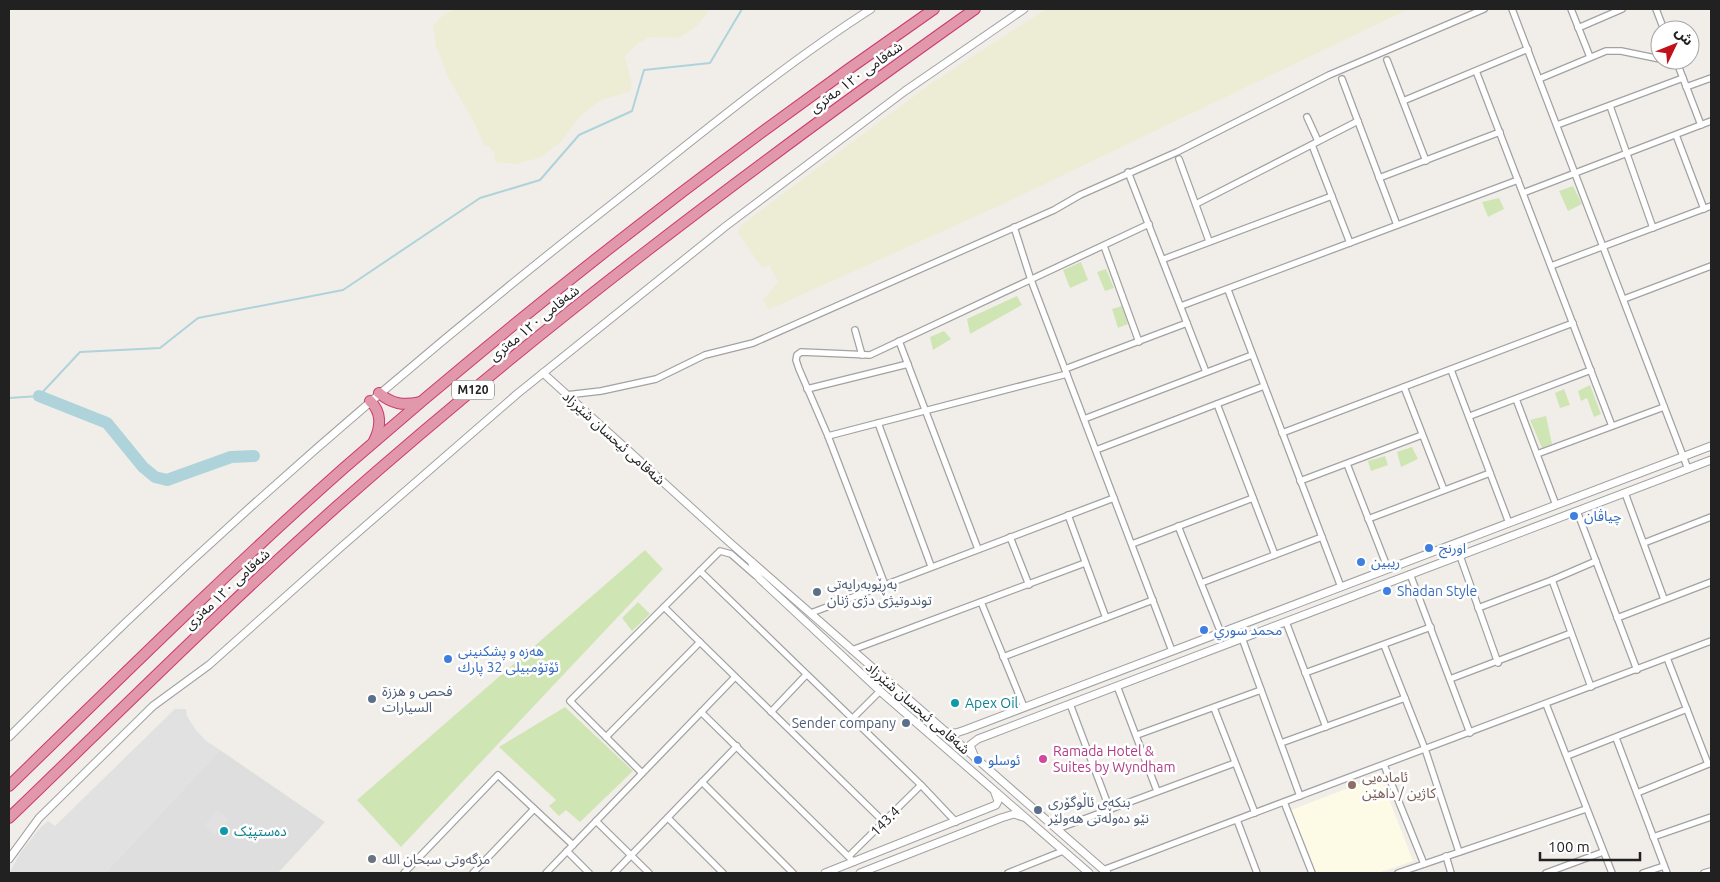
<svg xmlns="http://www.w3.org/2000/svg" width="1720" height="882" viewBox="0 0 1720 882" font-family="Ubuntu,'Noto Sans Arabic',sans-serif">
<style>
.residential{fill:#dfdedf}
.education{fill:#fdfbe6}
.farmland{fill:#ededd6}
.grass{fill:#cfe6b4}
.parking{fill:#e1e1e1}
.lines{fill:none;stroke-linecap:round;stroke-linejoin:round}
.stream{stroke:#aed3da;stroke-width:2}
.river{stroke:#aed3da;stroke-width:12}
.minor-casing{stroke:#a2a2a2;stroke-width:8}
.tertiary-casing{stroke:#a2a2a2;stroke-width:9}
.motorway-casing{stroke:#cd3873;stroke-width:12}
.minor{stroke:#fff;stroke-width:5.5}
.tertiary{stroke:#fff;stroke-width:7}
.motorway{stroke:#e198aa;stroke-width:10}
.shop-dot{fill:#3f7fe0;stroke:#fff;stroke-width:2}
.service-dot{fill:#5c6f8a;stroke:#fff;stroke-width:2}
.culture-dot{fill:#0f9aa8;stroke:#fff;stroke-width:2}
.hotel-dot{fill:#d1479c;stroke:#fff;stroke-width:2}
.education-dot{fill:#8d6e63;stroke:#fff;stroke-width:2}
.worship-dot{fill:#6b7280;stroke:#fff;stroke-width:2}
.labels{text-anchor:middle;stroke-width:5;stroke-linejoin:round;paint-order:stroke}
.shield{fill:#fff;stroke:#646464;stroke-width:1}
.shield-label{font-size:12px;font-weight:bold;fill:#212121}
.street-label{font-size:14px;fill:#212121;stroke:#fff}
.shop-label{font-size:14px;fill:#366cbe;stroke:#fff;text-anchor:start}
.service-label{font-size:14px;fill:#4e5e75;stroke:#fff;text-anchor:start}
.culture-label{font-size:14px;fill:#0d838f;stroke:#fff;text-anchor:start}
.hotel-label{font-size:14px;fill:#b23c85;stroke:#fff;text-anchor:start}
.education-label{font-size:14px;fill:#785e54;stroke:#fff;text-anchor:start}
.worship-label{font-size:14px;fill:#5b616d;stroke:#fff;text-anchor:start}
</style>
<rect width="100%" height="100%" fill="#f1eee9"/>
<!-- residential -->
<path class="residential" d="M220 750 325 822 278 873H105Z"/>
<!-- education -->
<path class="education" d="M1380 776 1413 861 1378 873H1314L1291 810Z"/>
<!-- farmland -->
<g class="farmland">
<path d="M455 9H710L697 26 679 38 649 37 636 45 625 56 632 85 630 92 601 100 581 115 561 142 539 158 516 164 495 162V155L490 147 484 145 476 126 449 79 436 47 433 26 444 14Z"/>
<path d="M1046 9H1409L1003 204 768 310 763 300 778 282 769 265 762 268 738 233 740 226 933 82Z"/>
</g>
<!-- grass -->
<g class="grass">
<path d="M1573 186 1582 204 1568 211 1559 191Z"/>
<path d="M1499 198 1504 209 1488 217 1482 202Z"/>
<path d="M1081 262 1088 280 1070 288 1063 270Z"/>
<path d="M1106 269 1114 288 1105 291 1097 272Z"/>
<path d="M1017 296 1022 305 970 334 967 319Z"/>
<path d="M1122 306 1128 324 1118 328 1112 309Z"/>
<path d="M944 331 951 339 933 350 930 337Z"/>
<path d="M1590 385 1601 414 1594 417 1587 398 1581 401 1578 391Z"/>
<path d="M1564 389 1570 405 1560 408 1555 393Z"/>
<path d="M1546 416 1552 444 1542 448 1530 420Z"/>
<path d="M1412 447 1418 459 1401 467 1397 452Z"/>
<path d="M1385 456 1388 465 1371 471 1368 461Z"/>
<path d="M645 550 663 569 401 847 357 800Z"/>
<path d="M638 602 650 614 632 631 622 618Z"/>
<path d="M565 707 633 771 580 822 566 810 559 816 549 806 556 800 499 747Z"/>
</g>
<!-- parking -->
<g class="parking">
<path d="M175 709H186L187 716 195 729 206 741 220 750 105 873H9L21 852 40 828 48 821 55 826Z"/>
<path d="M217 810 228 819 215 835 204 826Z"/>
</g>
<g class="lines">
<!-- stream -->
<path class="stream" d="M9 398 39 396 80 352 160 348 198 318 343 290 480 198 540 180 579 135 632 111 644 70 710 63 742 9"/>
<!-- river -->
<path class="river" d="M39 396 107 423 143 467 155 477 167 480 231 457 254 456"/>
<!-- minor casing -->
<g class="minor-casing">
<g id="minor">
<path d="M1512 9 1688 469"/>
<path d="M1571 9 1590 57"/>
<path d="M1656 9 1664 30"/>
<path d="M1578 28 1622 9"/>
<path d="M1387 60 1426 161"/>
<path d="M1663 60 1677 63"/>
<path d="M1676 60 1701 125"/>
<path d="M1476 71 1612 426"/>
<path d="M1342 79 1397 225"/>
<path d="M1539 79 1606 51H1621L1660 59"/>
<path d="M1686 87 1711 78"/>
<path d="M1403 101 1528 49"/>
<path d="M1610 106 1653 228"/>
<path d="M1307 117 1318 141"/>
<path d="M1557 125 1683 78"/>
<path d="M1676 135 1704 209"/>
<path d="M1312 145 1350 243"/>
<path d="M1179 159 1209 241"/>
<path d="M1128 172 1206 372"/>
<path d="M1379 178 1500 132"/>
<path d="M1523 193 1711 121"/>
<path d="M1196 204 1358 121"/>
<path d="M1014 227 1031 280 1172 651"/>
<path d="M1104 246 1139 342"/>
<path d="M1164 259 1332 196"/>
<path d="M1551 266 1711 206"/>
<path d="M1228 290 1341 587"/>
<path d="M1624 299 1711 266"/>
<path d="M1181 306 1518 180"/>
<path d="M855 330 862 355"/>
<path d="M899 341 978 549"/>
<path d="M1065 369 1187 323"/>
<path d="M1451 370 1509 523"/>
<path d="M1404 387 1444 490"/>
<path d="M807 389 908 364"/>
<path d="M566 395 601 391 656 379 705 355 753 343 1054 210 1080 195 1177 152 1329 75 1484 9"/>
<path d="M1516 399 1556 505"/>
<path d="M1217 404 1275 555"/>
<path d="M1470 416 1591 370"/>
<path d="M1084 419 1252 355"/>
<path d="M878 423 931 566"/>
<path d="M1282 433 1573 323"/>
<path d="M828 436 1067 374"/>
<path d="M1096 450 1264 386"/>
<path d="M1537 454 1664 407"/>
<path d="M1347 464 1388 569"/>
<path d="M1300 481 1422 435"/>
<path d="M1625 493 1664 599"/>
<path d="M1577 511 1637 670"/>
<path d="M1068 515 1106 618"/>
<path d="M1368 519 1490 473"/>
<path d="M1178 526 1221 633"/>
<path d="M1010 537 1029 585"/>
<path d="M1644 543 1711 517"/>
<path d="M1132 544 1253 498"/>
<path d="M1460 556 1498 663"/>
<path d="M700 571 921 785 956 822"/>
<path d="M1410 574 1470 733"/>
<path d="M1552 580 1591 687"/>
<path d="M1201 583 1322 537"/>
<path d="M885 585 828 436 799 369 796 360 797 355 801 352 870 355 1149 224"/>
<path d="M981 602 1024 707"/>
<path d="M664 607 884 822"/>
<path d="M1478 608 1552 580 1596 561"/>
<path d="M811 613 1114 498"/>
<path d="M1617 618 1711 582"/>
<path d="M1286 622 1326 727"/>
<path d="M1242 638 1300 796"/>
<path d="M1384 645 1425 749 1459 852"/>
<path d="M852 650 1085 563"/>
<path d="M1003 657 1153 600"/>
<path d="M1667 658 1708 764"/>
<path d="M1305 673 1431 627"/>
<path d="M1450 679 1571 633"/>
<path d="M1117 686 1157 791"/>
<path d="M1070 704 1110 810"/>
<path d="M1546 704 1612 873"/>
<path d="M1214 708 1255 813"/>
<path d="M701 712 854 862"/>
<path d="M771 712 806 675"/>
<path d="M852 719 880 691"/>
<path d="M1137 735 1261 690"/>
<path d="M606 737 700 642"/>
<path d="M1616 738 1667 873"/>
<path d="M1281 743 1405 698"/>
<path d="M1567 756 1687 709"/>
<path d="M1384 765 1424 864"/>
<path d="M642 773 570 701 720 551 731 554 755 575"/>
<path d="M702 782 793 873"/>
<path d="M1637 793 1711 763"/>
<path d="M1284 802 1312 873"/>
<path d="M668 818 723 873"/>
<path d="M1237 820 1257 873"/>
<path d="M596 821 649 873"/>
<path d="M1057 829 1235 763"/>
<path d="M1653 837 1711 817"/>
<path d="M567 851 589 873"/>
<path d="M849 856 921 785"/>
<path d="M1446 856 1451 873"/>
<path d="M1103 870 1711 641"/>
<path d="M404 873 498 775 573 845"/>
<path d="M473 873 534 809"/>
<path d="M546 873 735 677"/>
<path d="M614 873 737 746"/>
<path d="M1008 873 1063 851"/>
<path d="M1398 873 1586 809"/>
<path d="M1546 873 1603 852"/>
<path d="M1643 873 1664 866"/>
<path d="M1704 873 1711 871"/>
</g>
</g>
<!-- tertiary casing -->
<g class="tertiary-casing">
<g id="tertiary">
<path d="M543 373 728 541 1107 873"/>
<path d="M752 562 753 570 760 579 880 691 1089 873"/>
<path d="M945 732 956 733 965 730 1711 446"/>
<path d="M9 737C199 545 404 367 617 200 700 135 782 66 871 9"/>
<path d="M975 758 970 745 978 739 1711 460"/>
<path d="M9 859 39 818 153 706 209 665 340 548 517 394 726 226 905 91 1024 9"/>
<path d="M825 873 996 805 998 801 995 793"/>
<path d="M860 873 1001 818 1014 814 1023 817"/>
</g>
</g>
<!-- motorway casing -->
<g class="motorway-casing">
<g id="motorway">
<path d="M379 393C392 404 403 406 420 402"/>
<path d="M370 401C382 412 381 427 374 441"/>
<path d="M9 786C119 679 229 570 344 468 532 304 729 151 934 9"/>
<path d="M9 818C117 714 223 608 335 508 538 328 754 166 975 9"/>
</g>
</g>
<!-- minor -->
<use href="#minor" class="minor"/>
<!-- tertiary -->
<use href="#tertiary" class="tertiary"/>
<!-- motorway -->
<use href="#motorway" class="motorway"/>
</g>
<!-- markers -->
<g class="shop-dot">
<circle cx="1574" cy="516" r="5"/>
<circle cx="1429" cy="548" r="5"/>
<circle cx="1361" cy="562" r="5"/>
<circle cx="1387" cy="591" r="5"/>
<circle cx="1204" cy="630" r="5"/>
<circle cx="448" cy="659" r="5"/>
<circle cx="978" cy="760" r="5"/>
</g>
<g class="service-dot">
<circle cx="817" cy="592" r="5"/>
<circle cx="372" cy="699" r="5"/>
<circle cx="906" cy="723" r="5"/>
<circle cx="1038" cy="810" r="5"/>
</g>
<g class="culture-dot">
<circle cx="955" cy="703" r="5"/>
<circle cx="224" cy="831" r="5"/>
</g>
<circle class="hotel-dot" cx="1043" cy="759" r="5"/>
<circle class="education-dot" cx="1352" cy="785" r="5"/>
<circle class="worship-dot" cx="372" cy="859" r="5"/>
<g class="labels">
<!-- shield labels -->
<rect class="shield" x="452" y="380.5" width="42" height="19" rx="4"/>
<g class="shield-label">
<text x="473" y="394">M120</text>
</g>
<!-- street labels -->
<g class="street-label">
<text transform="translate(856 77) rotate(-36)" y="5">شەقامی ١٢٠ مەتری</text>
<text transform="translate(534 323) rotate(-39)" y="5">شەقامی ١٢٠ مەتری</text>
<text transform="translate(614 438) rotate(42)" y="5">شەقامی ئیحسان شێرزاد</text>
<text transform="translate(227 589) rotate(-43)" y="5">شەقامی ١٢٠ مەتری</text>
<text transform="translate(918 708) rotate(41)" y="5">شەقامی ئیحسان شێرزاد</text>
<text transform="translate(885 821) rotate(-45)" y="5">143.4</text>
</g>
<!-- shop labels -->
<g class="shop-label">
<text x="1584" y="521">چياڤان</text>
<text x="1439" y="553">اورنج</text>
<text x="1371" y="567">ريبين</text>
<text x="1397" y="596">Shadan Style</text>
<text x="1214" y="635">محمد سوري</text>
<text x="458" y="656">هه‌زه‌ و پشكنینی<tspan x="458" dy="16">ئۆتۆمبیلی 32 پارك</tspan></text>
<text x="988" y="765">ئوسلو</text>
</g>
<!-- service labels -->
<g class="service-label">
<text x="827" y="589">بەڕێوبەرایەتی<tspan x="827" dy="16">توندوتیژی دژی ژنان</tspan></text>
<text x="382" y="696">فحص و هززة<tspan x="382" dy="16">السيارات</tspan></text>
<text x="896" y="728" text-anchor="end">Sender company</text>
<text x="1048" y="807">بنکەی ئاڵوگۆڕی<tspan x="1048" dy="16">نێو دەوڵەتی هەولێر</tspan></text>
</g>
<!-- culture labels -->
<g class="culture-label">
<text x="965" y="708">Apex Oil</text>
<text x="234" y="836">دەستپێک</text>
</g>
<!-- hotel labels -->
<g class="hotel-label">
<text x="1053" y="756">Ramada Hotel &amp;<tspan x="1053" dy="16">Suites by Wyndham</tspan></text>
</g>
<!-- education labels -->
<g class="education-label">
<text x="1362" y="782">ئامادەيی<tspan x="1362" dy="16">کاژين / داهێن</tspan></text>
</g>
<!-- worship labels -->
<g class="worship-label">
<text x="382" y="864">مزگەوتی سبحان اللە</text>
</g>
</g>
<!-- border -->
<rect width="1720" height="882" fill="none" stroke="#212121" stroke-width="20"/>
<!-- north arrow -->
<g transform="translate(1675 45) rotate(47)"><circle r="24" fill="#ffffff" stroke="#a6a6a6"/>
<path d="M0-4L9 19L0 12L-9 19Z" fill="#c1121b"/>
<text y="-8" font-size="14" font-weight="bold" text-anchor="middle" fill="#212121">ش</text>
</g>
<!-- scale -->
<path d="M1540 852v8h100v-8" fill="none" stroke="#212121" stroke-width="2.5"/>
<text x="1548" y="852" font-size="15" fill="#212121" stroke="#ffffff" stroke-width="4" paint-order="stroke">100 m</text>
</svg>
